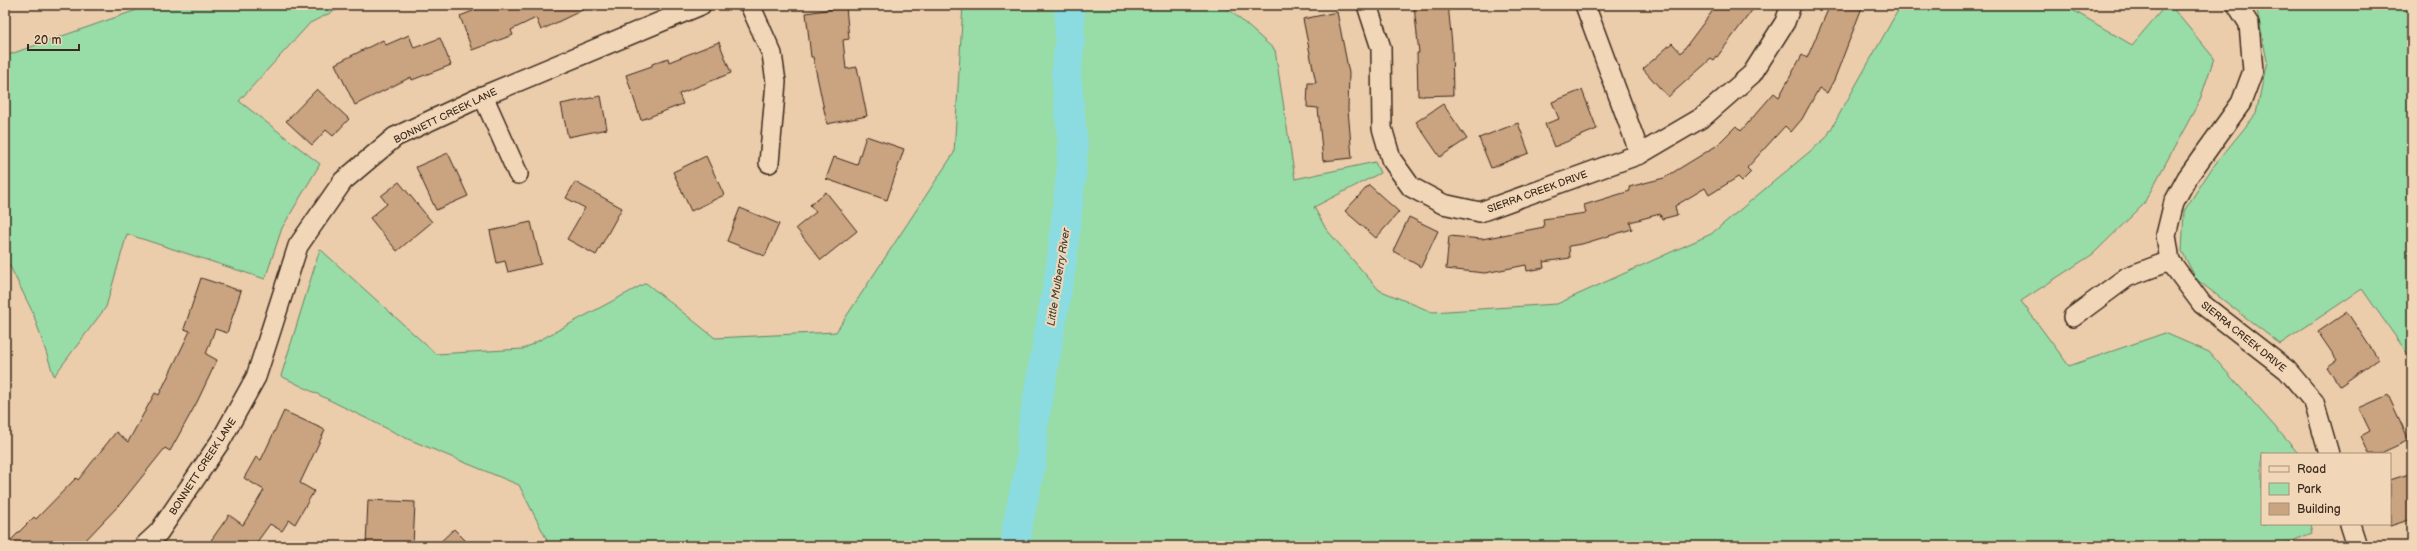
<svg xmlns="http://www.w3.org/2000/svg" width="2417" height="551" viewBox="0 0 2417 551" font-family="'Balsamiq Sans',sans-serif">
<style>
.green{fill:#98dca8;stroke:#6a8363}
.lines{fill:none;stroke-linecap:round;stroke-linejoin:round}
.river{stroke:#8bdce1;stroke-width:30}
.building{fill:#caa381;stroke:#3b2a1e}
.street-casing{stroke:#3b2a1e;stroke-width:22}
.street{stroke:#f1d7b8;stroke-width:19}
.labels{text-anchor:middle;stroke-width:4;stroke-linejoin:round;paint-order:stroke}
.street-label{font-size:10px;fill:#3b2a1e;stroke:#f1d7b8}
.water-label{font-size:11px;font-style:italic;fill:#47453b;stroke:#f1d7b8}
</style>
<rect width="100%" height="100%" fill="#ebccab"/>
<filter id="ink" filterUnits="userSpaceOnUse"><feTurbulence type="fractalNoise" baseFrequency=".025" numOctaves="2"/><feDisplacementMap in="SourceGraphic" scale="8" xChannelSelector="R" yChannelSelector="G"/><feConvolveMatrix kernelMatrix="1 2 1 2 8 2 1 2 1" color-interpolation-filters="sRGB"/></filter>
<g filter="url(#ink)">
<!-- green -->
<g class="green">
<path d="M151 5H346L310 23 239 101 320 164 282 228 265 279 127 234 106 307 54 376 33 313 5 256V56Z"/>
<path d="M963 5H1224L1275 50 1295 179 1375 162 1380 173 1314 207 1326 229 1379 290 1432 312 1557 304 1711 234 1826 138 1901 5H2064L2132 45 2166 5H2170L2214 58 2200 100 2143 205 2093 254 2021 301 2069 366 2165 333 2209 352 2298 453 2262 454V524H2310L2312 533 2280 546H550L519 485 408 439 281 376 320 249 436 354 523 349 646 283 715 338 836 332 954 153Z"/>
<path d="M2256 5H2412V360L2362 289 2280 344 2196 279 2182 251 2184 211 2212 168 2256 114 2267 61Z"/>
</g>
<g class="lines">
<!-- river -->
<path class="river" d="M1016 546 1017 527 1031 464 1033 426 1061 267 1071 176 1073 145 1066 74 1070 40 1069 5"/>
</g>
<!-- building -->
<g class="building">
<path d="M488 5H593L541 30 536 18 511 30 513 35 472 50 460 16Z"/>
<path d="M1428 5H1448L1452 44 1453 95 1418 96 1417 53H1419L1414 6Z"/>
<path d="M1717 5H1756L1714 61 1711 59 1668 97 1643 69 1672 43 1681 53Z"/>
<path d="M1830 5H1863L1834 80 1827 93 1819 88 1802 119 1791 132 1785 126 1747 168 1751 172 1742 181 1738 177 1709 195 1705 188 1675 206 1677 215 1662 219 1660 214 1630 222 1632 229 1582 244 1569 246 1570 258 1543 262 1544 268 1527 271 1526 265 1485 273 1446 269 1449 236 1482 239 1544 227 1543 219 1586 213 1584 205 1630 191 1629 187 1664 178 1716 146 1736 126 1741 131 1774 93 1779 97 1802 55 1807 58Z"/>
<path d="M846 7 849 39 843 40 846 69 857 67 867 116 827 124 813 57H811L806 13Z"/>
<path d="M1337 12 1349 73 1348 109 1352 158 1323 161 1318 108 1307 107 1308 83H1316L1303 19Z"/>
<path d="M409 35 414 48 440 38 451 65 412 80 411 77 355 105 335 64 383 40 386 45Z"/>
<path d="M719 42 731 73 679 94 683 104 641 120 626 75 652 66V64L668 58 669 62Z"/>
<path d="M317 89 349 119 333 136 326 130 312 145 286 121Z"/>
<path d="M1582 90 1597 129 1554 147 1545 124 1559 119 1552 102Z"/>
<path d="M601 96 607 129 568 137 561 104Z"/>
<path d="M1443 104 1467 139 1440 157 1416 122Z"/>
<path d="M1518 123 1529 153 1491 168 1479 138Z"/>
<path d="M866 136 904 149 887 200 826 179 834 157 857 165Z"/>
<path d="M448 153 468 196 436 210 416 167Z"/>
<path d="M706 156 724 195 691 211 673 172Z"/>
<path d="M399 182 432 222 397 251 370 218 387 204 381 196Z"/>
<path d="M575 182 622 208 596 255 567 239 585 208 566 198Z"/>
<path d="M1369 185 1399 212 1376 238 1345 211Z"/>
<path d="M826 192 857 231 821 260 796 228 816 212 810 205Z"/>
<path d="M740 208 779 224 765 256 727 241Z"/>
<path d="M1409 217 1438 231 1421 267 1393 251Z"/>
<path d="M531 222 541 264 508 272 505 261 497 263 490 231Z"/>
<path d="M201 278 241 291 227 333 215 329 206 354 217 360 197 402 170 451 165 448 121 503 80 546H5L34 517 36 519 76 478 78 480 116 432 128 442 155 393 159 395 190 331 184 329Z"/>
<path d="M2347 312 2378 359 2340 386 2327 367 2337 360 2318 332Z"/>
<path d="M2388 395 2409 440 2379 454H2369L2361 436 2370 431 2359 408Z"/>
<path d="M284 411 325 430 300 483 314 491 295 524 289 520 282 531 270 524 254 546H207L229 515 243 525 264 490 244 478 256 457 261 460Z"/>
<path d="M2412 473V519L2390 526V480Z"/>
<path d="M368 500 415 502 413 546H366Z"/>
<path d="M454 529 471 546H436Z"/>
</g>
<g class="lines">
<!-- street casing -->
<g class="street-casing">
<g id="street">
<path d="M750 5 772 54 776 82 769 163"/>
<path d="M1367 5 1381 48 1382 128 1391 159 1411 187 1443 204 1480 212 1640 154 1703 117 1752 74 1785 22 1791 5"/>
<path d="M1585 5 1640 154"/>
<path d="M2237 5 2249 24 2253 71 2241 103 2187 178 2174 202 2166 235 2170 261 2202 304 2287 370 2314 402 2329 454"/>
<path d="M483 96 518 174"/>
<path d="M2073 317 2127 277 2170 261"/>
<path d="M2350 524 2357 546"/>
<path d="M144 546 159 532 220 442 256 377 298 246 343 181 395 137 483 96 701 5"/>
</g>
</g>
<!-- street -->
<use href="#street" class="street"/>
</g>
</g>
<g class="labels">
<!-- street labels -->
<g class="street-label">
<text transform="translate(445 115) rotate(-26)" y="4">BONNETT CREEK LANE</text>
<text transform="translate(1537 191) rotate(-20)" y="4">SIERRA CREEK DRIVE</text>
<text transform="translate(2244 336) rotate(39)" y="4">SIERRA CREEK DRIVE</text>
<text transform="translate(202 466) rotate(-57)" y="4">BONNETT CREEK LANE</text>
</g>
<!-- water labels -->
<g class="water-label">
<text transform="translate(1058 277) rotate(-81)" y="4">Little Mulberry River</text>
</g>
</g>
<!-- margin -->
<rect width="2417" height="551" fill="none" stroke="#f1d7b8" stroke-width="20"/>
<rect x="10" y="10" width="2397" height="531" fill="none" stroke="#3b2a1e" stroke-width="1.5" filter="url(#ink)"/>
<!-- legend -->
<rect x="2261" y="453" width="130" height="72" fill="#f1d7b8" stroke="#a8927a"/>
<rect x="2269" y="466" width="20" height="6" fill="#f1d7b8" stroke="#a8927a"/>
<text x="2297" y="473" font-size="12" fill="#3b2a1e">Road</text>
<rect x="2269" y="483" width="20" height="12" fill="#98dca8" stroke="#a8927a"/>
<text x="2297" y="493" font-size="12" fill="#3b2a1e">Park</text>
<rect x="2269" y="503" width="20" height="12" fill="#caa381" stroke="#a8927a"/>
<text x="2297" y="513" font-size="12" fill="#3b2a1e">Building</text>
<!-- scale -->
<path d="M28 44v6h51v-6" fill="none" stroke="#3b2a1e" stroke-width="2"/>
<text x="34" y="44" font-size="12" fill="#3b2a1e" stroke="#f1d7b8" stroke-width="3" paint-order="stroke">20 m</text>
</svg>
